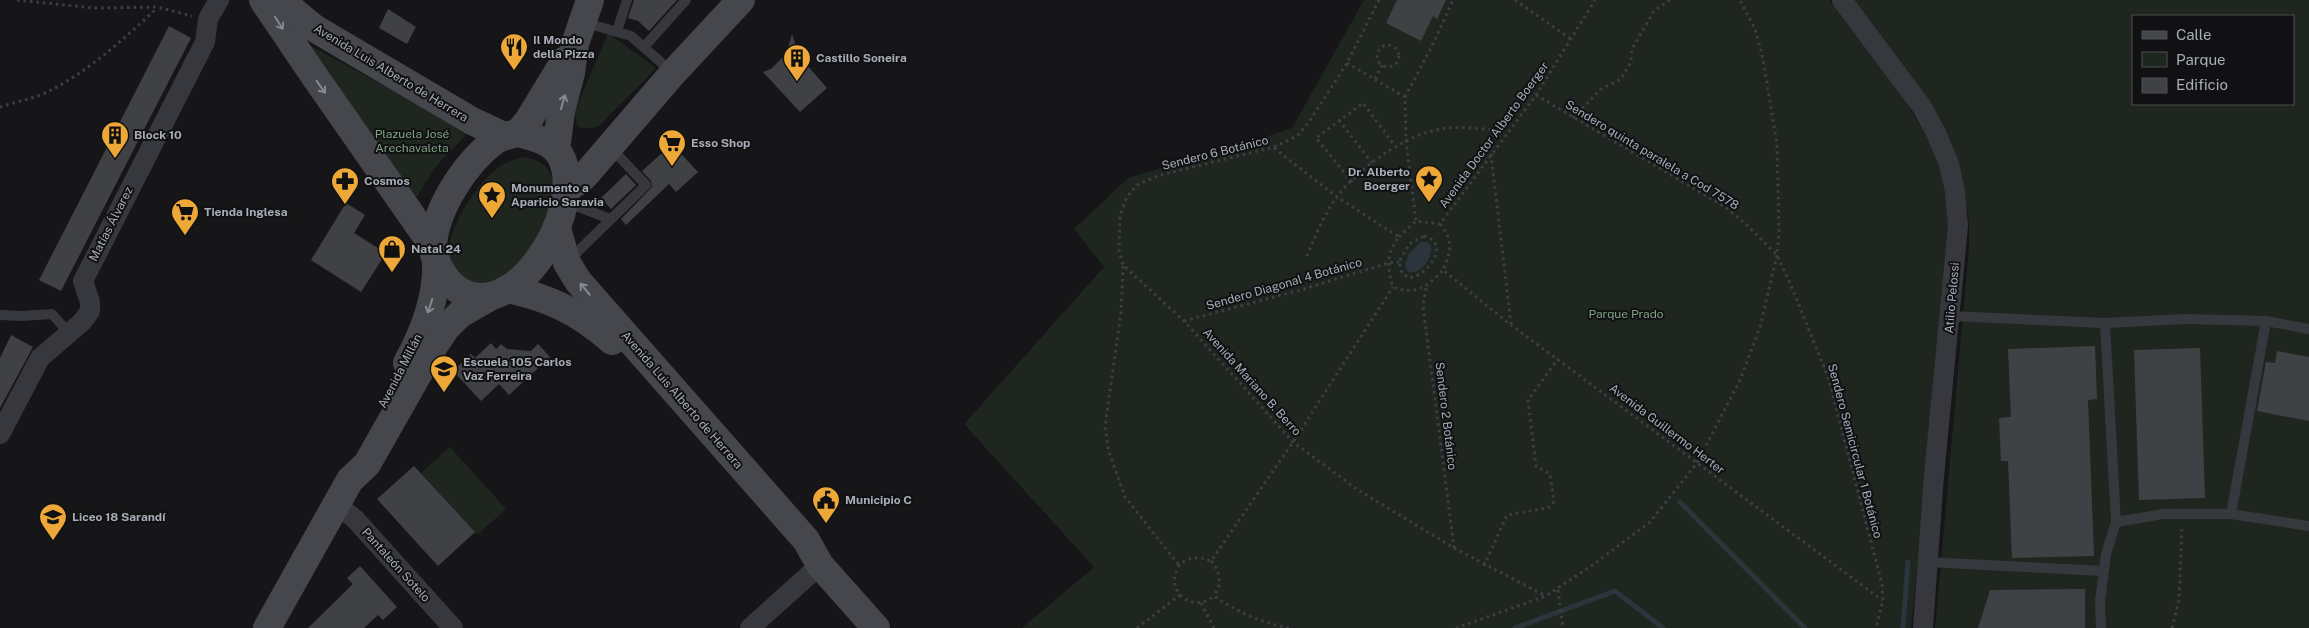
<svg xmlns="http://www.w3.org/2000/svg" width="2309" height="628" viewBox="0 0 2309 628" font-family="'Public Sans',sans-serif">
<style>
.green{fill:#1e261f;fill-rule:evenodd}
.water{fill:#2c353b}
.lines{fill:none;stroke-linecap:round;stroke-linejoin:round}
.stream{stroke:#2c353b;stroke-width:5}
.building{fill:#404145}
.path{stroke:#3d3f44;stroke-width:3;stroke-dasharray:2.5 4;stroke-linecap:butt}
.lane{stroke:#37383d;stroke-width:10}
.street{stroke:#37383d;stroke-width:20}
.secondary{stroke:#45474d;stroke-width:28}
.oneway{stroke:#858992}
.labels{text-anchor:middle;stroke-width:4;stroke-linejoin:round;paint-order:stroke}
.poi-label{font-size:12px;font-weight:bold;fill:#a8adb7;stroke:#111113;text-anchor:start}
.street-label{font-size:12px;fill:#a8adb7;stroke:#111113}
.park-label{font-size:12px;fill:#7fa280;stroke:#111113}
</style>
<rect width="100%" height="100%" fill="#161618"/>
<!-- green -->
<g class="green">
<path d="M1364 0H1830C1869 54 1923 113 1944 177 1957 215 1946 261 1944 301 1936 410 1923 519 1911 628H1022L1094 567 964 424 1104 267 1074 229 1128 178 1253 141 1292 128Z"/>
<path d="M1851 0H2309V628H1935L1969 248V220L1963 182ZM2133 16H2293V104H2133Z"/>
<path d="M608 33 656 68 600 125 593 128H581L577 125 574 113Z"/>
<path d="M309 45 465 130V136L437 165 414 201Z"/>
<path d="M524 157C531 159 539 160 545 166 568 189 540 243 520 262 512 270 502 277 494 284L462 283C458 275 450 264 449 256 445 233 476 185 493 172 502 164 512 159 524 157Z"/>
<path d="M450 447 506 509 477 535 421 473Z"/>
</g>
<!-- water -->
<path class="water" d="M1421 242H1426L1431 245C1433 258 1422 274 1408 272L1405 265 1409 253Z"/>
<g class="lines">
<!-- stream -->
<g class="stream">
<path d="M1680 502 1805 628"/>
<path d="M1515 628 1615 591 1663 628"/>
<path d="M1903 628 1908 562"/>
</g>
</g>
<!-- building -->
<g class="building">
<path d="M634 0H677L649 31 638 21 628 18Z"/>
<path d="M1397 0H1446L1437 19 1433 16 1421 41 1386 23Z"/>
<path d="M388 9 416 27 407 44 379 28Z"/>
<path d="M169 26 191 38 61 291 39 280Z"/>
<path d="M792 34 799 56 827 88 800 112 763 72 771 69 786 54Z"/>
<path d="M672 144 698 172 676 192 669 184 626 225 621 219 652 187 651 181 642 171Z"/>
<path d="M626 174 636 185 611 209 601 198Z"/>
<path d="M346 203 365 215 354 233 386 253 361 292 311 260Z"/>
<path d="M11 335 33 347 0 408V358Z"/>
<path d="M491 343 496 349 501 344 507 349 531 351 538 344 550 357 509 395 499 384 481 401 453 371 471 354 475 358Z"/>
<path d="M2095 346 2097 399 2088 400 2094 556 2012 558 2008 461H2001L1999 418 2011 417 2008 349Z"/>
<path d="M2200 348 2205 498 2139 500 2134 350Z"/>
<path d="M2277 351 2309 357V421L2257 411 2266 362 2275 363Z"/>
<path d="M414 466 475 532 438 566 377 499Z"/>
<path d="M360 566 397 607 383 620 378 615 364 628H308L353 584 347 578Z"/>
<path d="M2085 589V628H1978L1990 590Z"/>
</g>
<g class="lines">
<!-- path -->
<g class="path">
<path d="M17 0 94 8 157 7 192 16"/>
<path d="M1379 0 1347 63 1309 122 1297 136 1274 147 1157 176 1137 185 1127 197 1120 215 1119 250 1123 265 1184 321 1293 442 1358 490 1454 548 1546 596"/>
<path d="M1515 0 1572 40"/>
<circle cx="1388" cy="56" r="11"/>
<path d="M1347 63 1405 97 1406 141 1416 221"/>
<path d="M1375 79 1382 65"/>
<path d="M1536 95 1725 207 1747 225 1777 255 1790 283 1828 377 1882 584 1883 600 1876 628"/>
<path d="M1405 97 1432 46 1453 0"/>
<path d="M0 107C16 102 36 98 51 90 90 70 125 38 157 8"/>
<path d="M1573 118 1601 89 1621 79 1631 62 1632 49 1654 11 1670 0"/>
<path d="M1339 120 1372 163"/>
<path d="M1274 148 1337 197 1399 237C1386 253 1387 268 1393 287 1416 296 1428 286 1443 270"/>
<path d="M1491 154 1511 324"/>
<path d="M1352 182 1316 138 1363 103 1395 146"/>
<path d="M1440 224C1454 241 1451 251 1443 270L1511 325 1882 600"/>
<path d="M1424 236C1451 242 1429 276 1409 278L1402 273 1399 262 1409 244Z"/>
<path d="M1399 237 1416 221 1440 224 1536 95 1595 0"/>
<path d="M1307 256C1315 236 1324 215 1336 198 1359 167 1408 132 1447 128 1466 126 1488 130 1507 131"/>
<path d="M1123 266 1121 312 1105 427 1109 452 1125 497 1179 565"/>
<path d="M1426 288 1423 306 1454 548"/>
<path d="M1184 321 1304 289 1388 263 1399 262"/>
<path d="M1211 561C1221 573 1222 583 1214 596"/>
<path d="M1484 566 1507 515 1548 508 1554 502 1550 474 1536 466 1528 400 1558 359"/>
<path d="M1558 590 1563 628"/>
<path d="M1180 595C1191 605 1203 605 1214 596 1237 612 1262 623 1289 628"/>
<path d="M1201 603 1214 628"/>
<path d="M1137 628 1180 595C1172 584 1173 577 1179 565 1190 556 1198 556 1211 561L1293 442 1393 287"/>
<path d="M1456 628 1546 596 1594 564 1650 522 1697 463 1740 380 1760 327 1777 255 1779 231 1777 144 1762 54 1755 29 1740 0"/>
<path d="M2172 628 2179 600 2182 525"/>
</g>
<!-- lane -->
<g class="lane">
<path d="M583 22 631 36 672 72"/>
<path d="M617 31 627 0"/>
<path d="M644 47 686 0"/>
<path d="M566 202 610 219"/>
<path d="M569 260 646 185 610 147"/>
<path d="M0 315 22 316 52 314 68 332"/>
<path d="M1950 316 2105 323 2186 319 2266 321 2309 329"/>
<path d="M2231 514 2266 321"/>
<path d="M2116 522 2163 514H2231L2309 526"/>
<path d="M1928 562 2103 571"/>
<path d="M2101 628 2100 601 2106 554 2116 522 2105 323"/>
</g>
<!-- street -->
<g class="street">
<path d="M1842 0 1922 107 1936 133 1949 164 1955 191 1958 226 1934 476 1923 628"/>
<path d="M0 434 40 358 82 322 90 311V302L83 281 205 42 208 19 219 0"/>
<path d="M336 504 355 519 453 628"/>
<path d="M750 628 820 565"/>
</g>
<!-- secondary -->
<g class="secondary">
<path d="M263 0 315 77 433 246"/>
<path d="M284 0 291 9 314 28 472 121 504 136"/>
<path d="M518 133C532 137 552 141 560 155 590 208 509 337 452 285 443 277 432 257 433 245 436 207 466 162 496 140 503 136 510 135 518 133Z"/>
<path d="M518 133 528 121 565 60"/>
<path d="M556 150 561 111 571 73 575 44 590 0"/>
<path d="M567 188 579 181 588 172 673 73 741 0"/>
<path d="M557 228 567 263 578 281 806 540 820 565 876 628"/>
<path d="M507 289C550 298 579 312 612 341"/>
<path d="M407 363C424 332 438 294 436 259"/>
<path d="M267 628 350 480 367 464 434 346 446 328 460 314 488 298"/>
</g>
</g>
<!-- one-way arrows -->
<defs><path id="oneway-shaft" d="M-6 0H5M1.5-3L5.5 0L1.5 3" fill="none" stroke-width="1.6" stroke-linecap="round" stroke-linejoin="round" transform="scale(1.25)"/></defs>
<g class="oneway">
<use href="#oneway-shaft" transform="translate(279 23) rotate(57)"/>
<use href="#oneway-shaft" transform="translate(321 87) rotate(55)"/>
<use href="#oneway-shaft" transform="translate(563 102) rotate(-74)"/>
<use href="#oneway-shaft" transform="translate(585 289) rotate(-130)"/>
<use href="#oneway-shaft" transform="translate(430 306) rotate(108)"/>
</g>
<!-- icons -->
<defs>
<g id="restaurant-pin" transform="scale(1.4375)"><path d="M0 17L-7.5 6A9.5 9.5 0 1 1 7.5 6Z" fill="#eea837" stroke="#111113"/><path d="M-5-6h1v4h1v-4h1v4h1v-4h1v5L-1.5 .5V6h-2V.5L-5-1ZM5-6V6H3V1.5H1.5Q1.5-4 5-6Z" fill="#111"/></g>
<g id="building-pin" transform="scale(1.4375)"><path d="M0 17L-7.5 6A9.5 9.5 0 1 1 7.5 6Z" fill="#eea837" stroke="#111113"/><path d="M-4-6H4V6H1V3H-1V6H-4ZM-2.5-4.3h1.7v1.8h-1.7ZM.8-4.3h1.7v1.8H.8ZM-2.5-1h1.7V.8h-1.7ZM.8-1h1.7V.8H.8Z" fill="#111"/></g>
<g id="supermarket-pin" transform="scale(1.4375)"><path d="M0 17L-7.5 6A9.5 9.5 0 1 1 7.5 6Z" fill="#eea837" stroke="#111113"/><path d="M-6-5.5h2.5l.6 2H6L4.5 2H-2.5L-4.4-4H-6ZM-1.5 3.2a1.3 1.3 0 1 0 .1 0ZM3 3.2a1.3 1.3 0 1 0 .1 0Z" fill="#111"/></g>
<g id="sight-pin" transform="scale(1.4375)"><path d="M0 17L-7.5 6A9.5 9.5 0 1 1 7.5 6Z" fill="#eea837" stroke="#111113"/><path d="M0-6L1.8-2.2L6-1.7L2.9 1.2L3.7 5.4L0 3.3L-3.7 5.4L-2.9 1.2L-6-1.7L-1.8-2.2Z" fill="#111"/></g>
<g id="pharmacy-pin" transform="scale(1.4375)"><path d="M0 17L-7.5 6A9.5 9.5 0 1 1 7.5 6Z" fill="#eea837" stroke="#111113"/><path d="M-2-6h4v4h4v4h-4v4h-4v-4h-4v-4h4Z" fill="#111"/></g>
<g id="shop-pin" transform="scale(1.4375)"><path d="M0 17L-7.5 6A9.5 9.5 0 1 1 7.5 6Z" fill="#eea837" stroke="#111113"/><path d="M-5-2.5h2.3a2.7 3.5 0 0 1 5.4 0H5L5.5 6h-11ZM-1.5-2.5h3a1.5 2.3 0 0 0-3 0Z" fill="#111"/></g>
<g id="school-pin" transform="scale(1.4375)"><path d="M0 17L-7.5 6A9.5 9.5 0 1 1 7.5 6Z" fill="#eea837" stroke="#111113"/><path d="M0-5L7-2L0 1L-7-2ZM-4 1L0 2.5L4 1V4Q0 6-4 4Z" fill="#111"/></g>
<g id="civic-pin" transform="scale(1.4375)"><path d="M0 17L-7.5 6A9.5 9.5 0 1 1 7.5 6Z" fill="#eea837" stroke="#111113"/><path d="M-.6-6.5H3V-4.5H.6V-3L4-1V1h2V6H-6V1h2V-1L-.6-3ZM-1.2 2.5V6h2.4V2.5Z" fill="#111"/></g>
</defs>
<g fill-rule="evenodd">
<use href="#restaurant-pin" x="514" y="47"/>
<use href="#building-pin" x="797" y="58"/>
<use href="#building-pin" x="115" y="135"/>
<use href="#supermarket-pin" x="672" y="143"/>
<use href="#sight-pin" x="1429" y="179"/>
<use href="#pharmacy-pin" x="345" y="181"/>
<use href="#sight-pin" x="492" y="195"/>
<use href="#supermarket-pin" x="185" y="212"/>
<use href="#shop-pin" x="392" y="249"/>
<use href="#school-pin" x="444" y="369"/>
<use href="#civic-pin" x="826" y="500"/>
<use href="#school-pin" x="53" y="517"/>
</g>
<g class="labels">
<!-- poi labels -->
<g class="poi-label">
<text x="533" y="44">Il Mondo<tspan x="533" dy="14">della Pizza</tspan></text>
<text x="816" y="62">Castillo Soneira</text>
<text x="134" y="139">Block 10</text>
<text x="691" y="147">Esso Shop</text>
<text x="1410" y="176" text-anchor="end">Dr. Alberto<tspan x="1410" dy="14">Boerger</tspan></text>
<text x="364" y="185">Cosmos</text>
<text x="511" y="192">Monumento a<tspan x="511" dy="14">Aparicio Saravia</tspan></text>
<text x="204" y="216">Tienda Inglesa</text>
<text x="411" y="253">Natal 24</text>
<text x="463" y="366">Escuela 105 Carlos<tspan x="463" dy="14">Vaz Ferreira</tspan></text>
<text x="845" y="504">Municipio C</text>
<text x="72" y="521">Liceo 18 Sarandí</text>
</g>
<!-- street labels -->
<g class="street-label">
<text transform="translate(391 73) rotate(31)" y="4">Avenida Luis Alberto de Herrera</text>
<text transform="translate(1494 135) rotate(-54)" y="4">Avenida Doctor Alberto Boerger</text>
<text transform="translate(1215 153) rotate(-14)" y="4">Sendero 6 Botánico</text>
<text transform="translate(1652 155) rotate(31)" y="4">Sendero quinta paralela a Cod 7578</text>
<text transform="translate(111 224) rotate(-63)" y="4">Matías Álvarez</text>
<text transform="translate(1284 284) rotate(-16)" y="4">Sendero Diagonal 4 Botánico</text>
<text transform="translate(1952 298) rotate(-85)" y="4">Atilio Pelossi</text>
<text transform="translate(400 371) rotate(-63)" y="4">Avenida Millán</text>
<text transform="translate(1252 382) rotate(48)" y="4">Avenida Mariano B. Berro</text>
<text transform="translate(682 400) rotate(49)" y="4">Avenida Luis Alberto de Herrera</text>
<text transform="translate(1446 416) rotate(83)" y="4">Sendero 2 Botánico</text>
<text transform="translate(1667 429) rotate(37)" y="4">Avenida Guillermo Herter</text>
<text transform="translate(1855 451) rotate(75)" y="4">Sendero Semicircular 1 Botánico</text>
<text transform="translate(396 565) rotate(48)" y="4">Pantaleón Sotelo</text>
</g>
<!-- park labels -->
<g class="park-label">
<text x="412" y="138">Plazuela José<tspan x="412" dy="14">Arechavaleta</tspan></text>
<text x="1626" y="318">Parque Prado</text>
</g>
</g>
<!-- legend -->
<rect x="2132" y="15" width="162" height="90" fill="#111113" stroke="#4d4f55"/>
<rect x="2142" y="31" width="25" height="8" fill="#45474d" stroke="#4d4f55"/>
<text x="2176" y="40" font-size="15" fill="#a8adb7">Calle</text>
<rect x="2142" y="52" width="25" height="15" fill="#1e261f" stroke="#4d4f55"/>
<text x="2176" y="65" font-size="15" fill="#a8adb7">Parque</text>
<rect x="2142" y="78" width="25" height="15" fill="#404145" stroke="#4d4f55"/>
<text x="2176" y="90" font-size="15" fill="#a8adb7">Edificio</text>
</svg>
